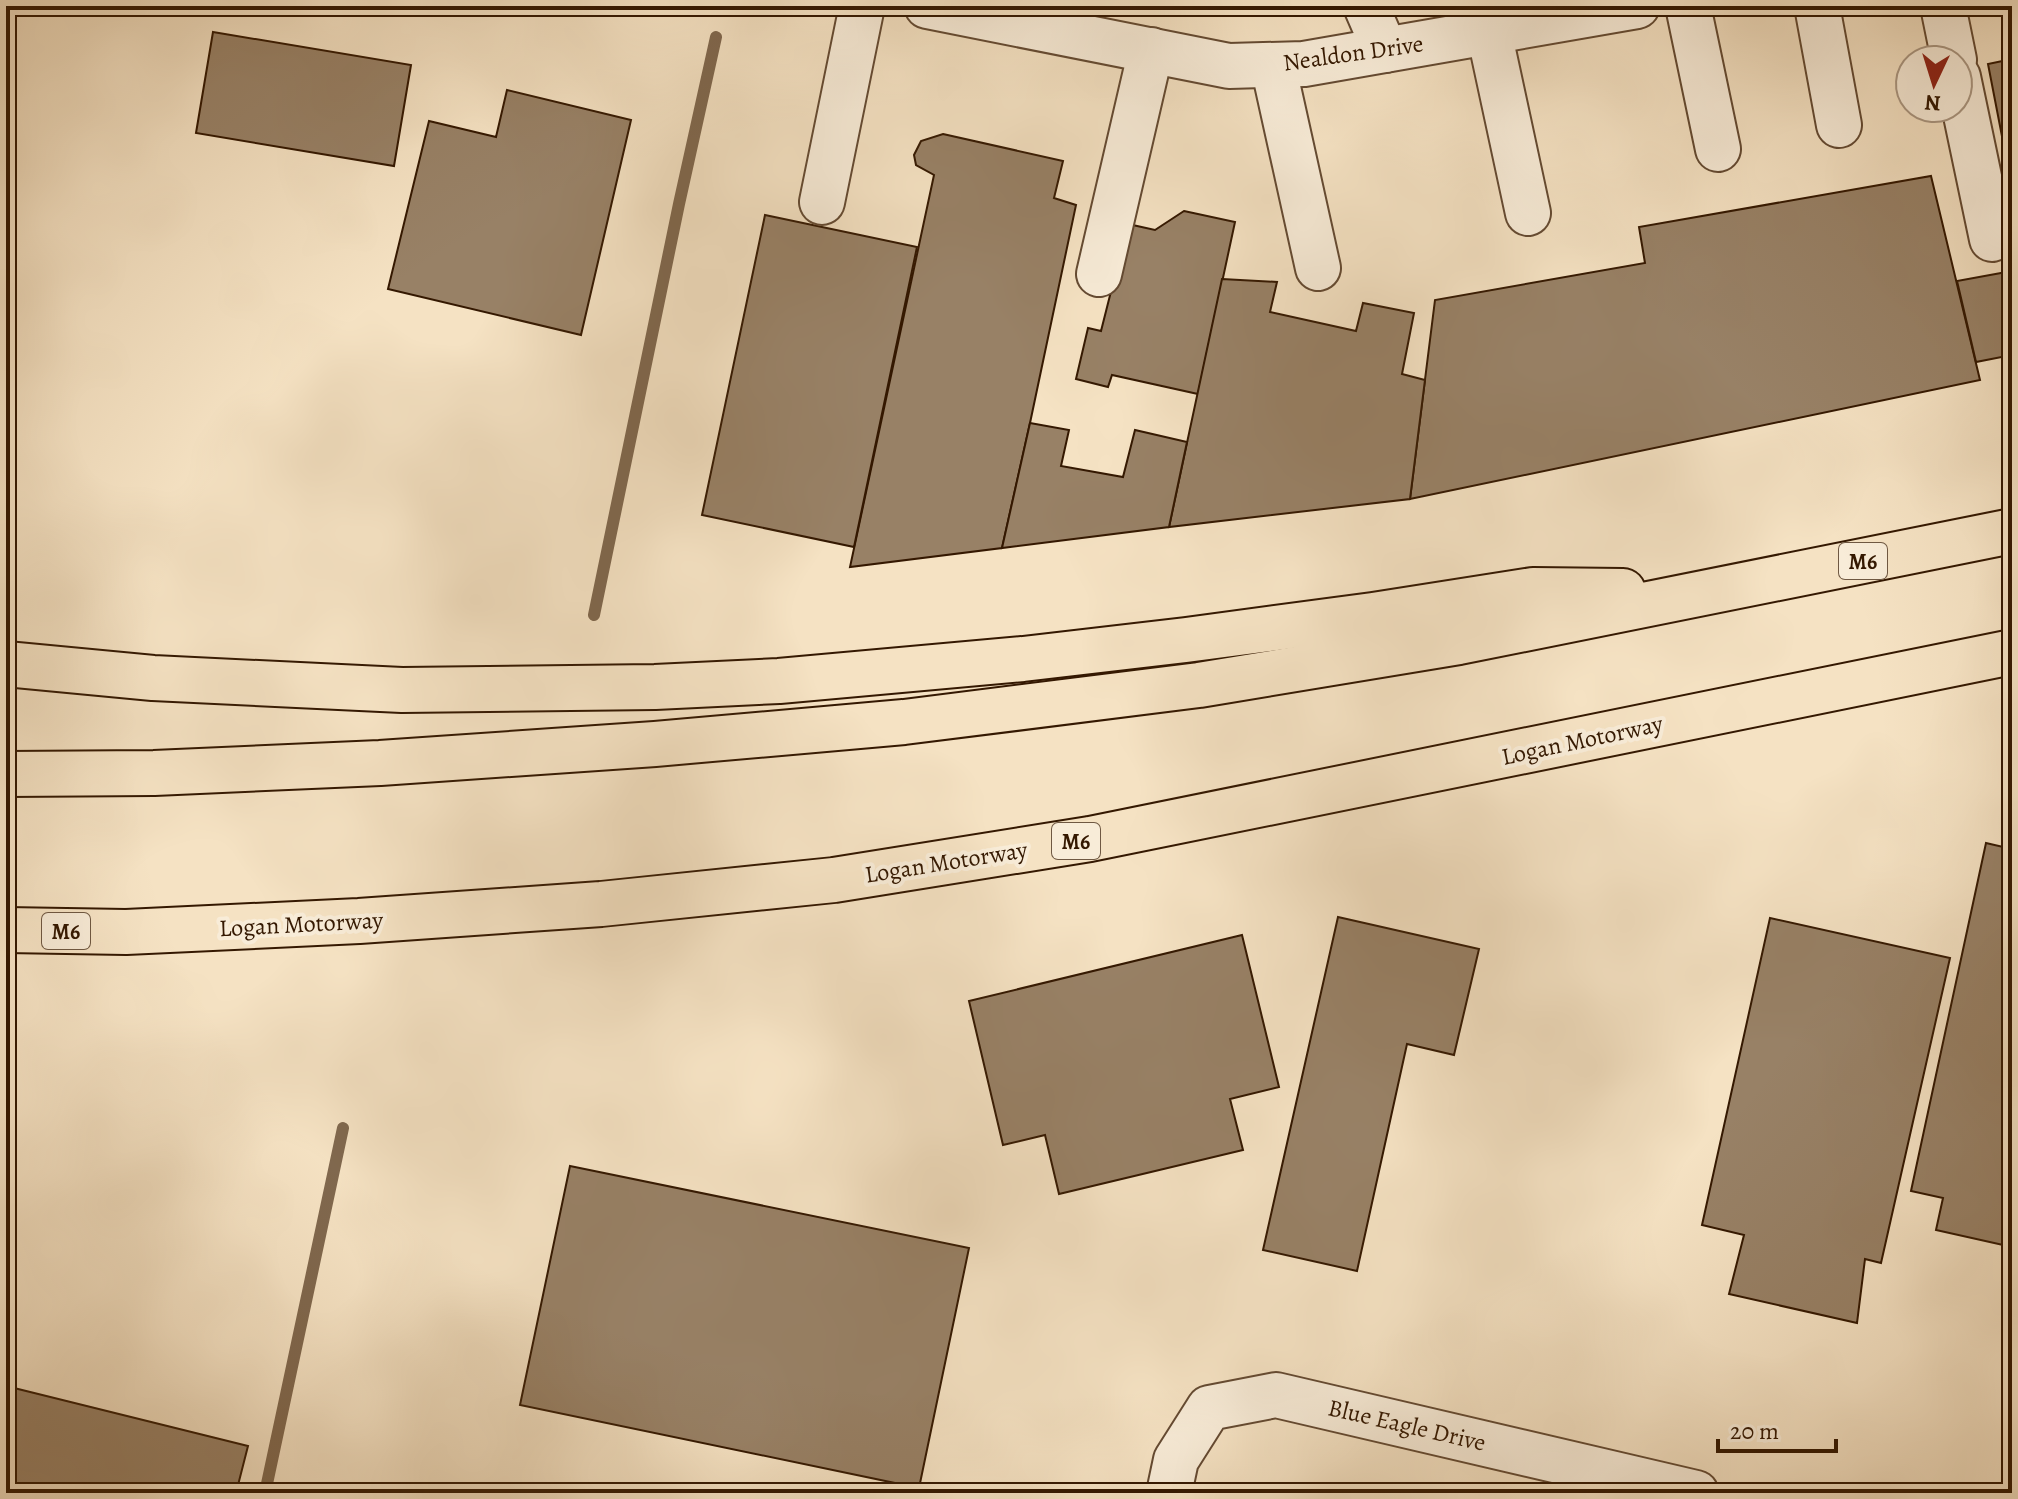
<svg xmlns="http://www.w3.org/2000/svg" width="2018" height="1499" viewBox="0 0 2018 1499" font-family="Alegreya,serif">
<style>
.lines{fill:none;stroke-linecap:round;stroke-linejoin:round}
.stream{stroke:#80684e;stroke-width:12}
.building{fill:#988166;stroke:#341801;stroke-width:2}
.minor-casing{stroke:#644a32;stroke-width:48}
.highway-casing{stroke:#341801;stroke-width:48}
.minor{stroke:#f8ecd8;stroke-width:44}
.highway{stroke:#f5e2c3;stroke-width:44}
.labels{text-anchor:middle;stroke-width:8;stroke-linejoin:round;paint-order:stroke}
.shield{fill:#f8ecd8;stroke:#6f5842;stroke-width:2}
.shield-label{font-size:22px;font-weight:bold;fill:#341801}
.street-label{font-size:24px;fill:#341801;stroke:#f8ecd8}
</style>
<rect width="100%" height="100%" fill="#f5e2c3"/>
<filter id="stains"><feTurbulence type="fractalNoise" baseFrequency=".0025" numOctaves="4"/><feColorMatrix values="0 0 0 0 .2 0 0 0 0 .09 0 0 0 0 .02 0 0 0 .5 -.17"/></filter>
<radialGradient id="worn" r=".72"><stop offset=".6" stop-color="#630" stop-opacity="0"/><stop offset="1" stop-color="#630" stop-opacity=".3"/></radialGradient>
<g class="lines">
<!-- stream -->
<g class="stream">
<path d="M594 615 679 204 716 37"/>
<path d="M265 1493 343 1128"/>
</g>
</g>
<!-- building -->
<g class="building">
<path d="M213 32 411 65 394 166 196 133Z"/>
<path d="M2012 59V188L1988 64Z"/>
<path d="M507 90 631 120 581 335 388 289 429 121 496 137Z"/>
<path d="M943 134 1063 161 1054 198 1076 205 1030 423 1002 548 850 567 934 175 916 165 914 155 921 141Z"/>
<path d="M1931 176 1980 380 1410 499 1435 300 1645 263 1639 227Z"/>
<path d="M1184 211 1235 222 1198 394 1112 375 1108 387 1076 379 1088 328 1101 331 1128 224 1155 230Z"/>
<path d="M765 215 917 247 854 547 702 515Z"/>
<path d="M2012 271V355L1976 362 1957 281Z"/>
<path d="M1222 279 1277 282 1270 312 1356 331 1363 303 1414 313 1402 374 1425 380 1410 499 1169 527Z"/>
<path d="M1030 423 1069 430 1061 466 1123 477 1135 430 1187 442 1169 527 1002 548Z"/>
<path d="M1986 843 2012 849V1247L1936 1230 1943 1198 1911 1191Z"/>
<path d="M1338 917 1479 949 1454 1055 1407 1044 1357 1271 1263 1250Z"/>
<path d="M1770 918 1950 958 1881 1263 1865 1259 1857 1323 1729 1294 1744 1235 1702 1225Z"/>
<path d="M1242 935 1279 1087 1230 1099 1243 1150 1059 1194 1045 1135 1003 1145 969 1001Z"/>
<path d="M570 1166 969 1248 919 1488 520 1405Z"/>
<path d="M6 1386 248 1446 236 1493H6Z"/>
</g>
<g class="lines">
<!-- minor casing -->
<g class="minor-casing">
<g id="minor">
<path d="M927 6 1229 66 1304 64 1637 6"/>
<path d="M1366 6 1385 50"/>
<path d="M1688 6 1718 149"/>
<path d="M1817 6 1839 125"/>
<path d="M1943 6 1954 60"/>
<path d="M1489 32 1528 213"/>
<path d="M1273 65 1318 268"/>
<path d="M1958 77 1992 239"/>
<path d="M822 202 862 6"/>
<path d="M1099 274 1151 50"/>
<path d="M1169 1493 1176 1460 1209 1408 1276 1395 1696 1493"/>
</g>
</g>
<!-- highway casing -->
<g class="highway-casing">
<g id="highway">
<path d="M6 664 153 678 402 690 655 687 779 681 1023 659 1186 640 1373 615 1533 590 1623 591"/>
<path d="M6 774 154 773 380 763 655 744 904 722 1199 685 1459 642 2012 531"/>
<path d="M6 930 126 932 359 921 601 904 834 880 1090 839 2012 652"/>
</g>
</g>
<!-- minor -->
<use href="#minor" class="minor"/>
<!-- highway -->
<use href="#highway" class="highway"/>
</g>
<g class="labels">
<!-- shield labels -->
<g class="shield">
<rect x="1839" y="543" width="48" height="36" rx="6"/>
<rect x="1052" y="823" width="48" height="36" rx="6"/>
<rect x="42" y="913" width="48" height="36" rx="6"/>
</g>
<g class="shield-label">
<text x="1863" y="569">M6</text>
<text x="1076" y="849">M6</text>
<text x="66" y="939">M6</text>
</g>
<!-- street labels -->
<g class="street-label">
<text transform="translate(1353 53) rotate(-8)" y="8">Nealdon Drive</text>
<text transform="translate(1582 740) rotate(-12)" y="8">Logan Motorway</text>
<text transform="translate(946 862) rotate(-9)" y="8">Logan Motorway</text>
<text transform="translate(301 924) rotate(-3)" y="8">Logan Motorway</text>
<text transform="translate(1407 1425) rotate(13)" y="8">Blue Eagle Drive</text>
</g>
</g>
<!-- margin -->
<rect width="2018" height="1499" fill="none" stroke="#f5e2c3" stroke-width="32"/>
<rect x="8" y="8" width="2002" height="1483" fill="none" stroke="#341801" stroke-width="4"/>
<rect x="16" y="16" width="1986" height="1467" fill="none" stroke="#341801" stroke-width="2"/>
<!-- north arrow -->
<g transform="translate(1934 84) rotate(184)"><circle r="38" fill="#f8ecd8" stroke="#aa9782" stroke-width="2"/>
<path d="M0-6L14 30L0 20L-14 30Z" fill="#8f2418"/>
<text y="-12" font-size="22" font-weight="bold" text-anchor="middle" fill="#341801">N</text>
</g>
<!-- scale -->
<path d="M1718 1439v12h118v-12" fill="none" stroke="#341801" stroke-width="4"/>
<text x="1730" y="1439" font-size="24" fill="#341801" stroke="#f8ecd8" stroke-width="6" paint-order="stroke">20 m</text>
<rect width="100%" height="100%" filter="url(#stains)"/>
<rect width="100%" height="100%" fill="url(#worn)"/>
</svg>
